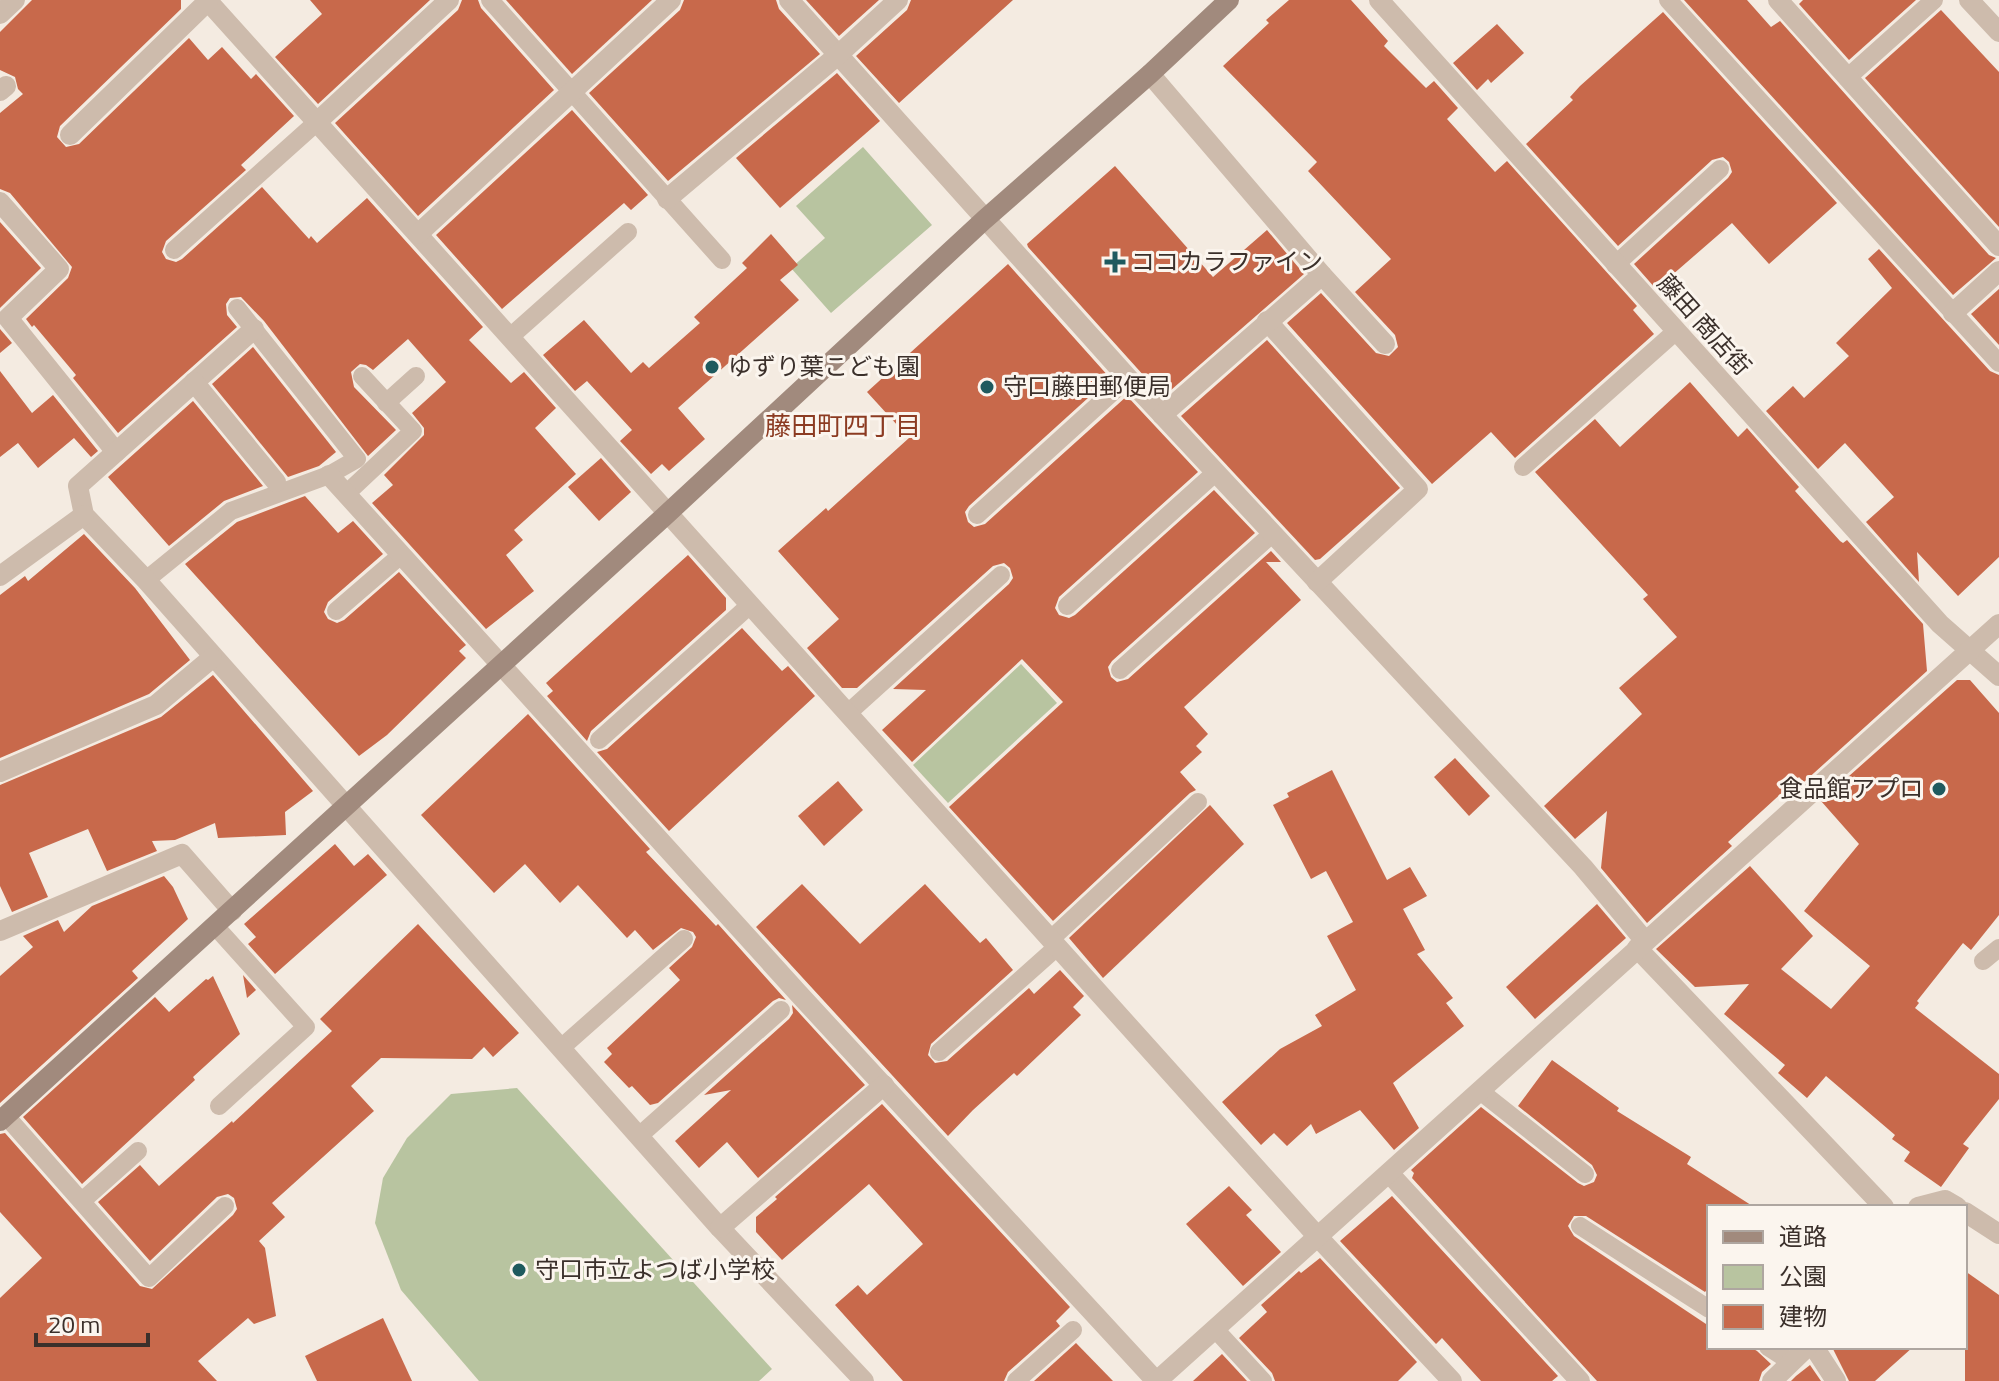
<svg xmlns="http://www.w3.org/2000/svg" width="1999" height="1381" viewBox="0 0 1999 1381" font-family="'Titillium Web','Noto Sans JP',sans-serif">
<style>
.green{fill:#b8c4a0}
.building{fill:#c8694b}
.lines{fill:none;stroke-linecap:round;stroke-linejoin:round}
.lane{stroke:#cdbbac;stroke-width:18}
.street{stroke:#cdbbac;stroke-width:20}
.secondary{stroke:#a18a7d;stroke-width:20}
.poi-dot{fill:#1f5a5e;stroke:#fbf5ee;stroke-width:3}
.labels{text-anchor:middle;stroke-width:6;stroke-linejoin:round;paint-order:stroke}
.poi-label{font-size:24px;fill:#3b302b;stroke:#fbf5ee;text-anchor:start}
.street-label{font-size:24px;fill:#3b302b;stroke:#fbf5ee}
.neighbourhood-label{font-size:26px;fill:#8c3b22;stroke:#fbf5ee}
</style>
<rect width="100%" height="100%" fill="#f4ebe1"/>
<!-- green -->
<g class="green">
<path d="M863 147 932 225 831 313 791 268 825 238 796 206Z"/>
<path d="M1021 664 1057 703 948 803 913 765Z"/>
<path d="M517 1088 772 1369 759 1381H479L401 1290 375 1223 383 1178 407 1138 451 1094Z"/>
</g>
<!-- building -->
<g class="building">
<path d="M32 0H181V9L60 126 57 137 66 147 79 144 189 38 208 60 222 47 251 79 256 74 294 116 241 165 246 170 166 241 162 252 166 259 176 262 182 259 262 187 309 239 311 236 317 243 367 198 483 327 469 340 511 383 524 372 556 408 535 428 576 474 514 530 523 540 506 555 534 591 486 629 372 503 393 485 384 475 424 435V428L412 413 446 382 408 339 373 370 366 365 360 364 351 372 354 387 396 430 368 456 264 321 241 297 230 298 226 304 227 315 237 327 118 433 73 378 76 375 34 325 32 327 26 319 68 278 72 267 10 193 0 189V113L23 94 18 89 15 77 0 70V32Z"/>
<path d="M310 0H430L318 104 275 57 322 14Z"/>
<path d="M462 0H478L481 8 554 90 418 216 335 123 458 10Z"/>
<path d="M506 0H652L572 74Z"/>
<path d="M684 0H776L779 9 820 54 668 181 589 93 680 10Z"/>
<path d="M806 0H879L839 36Z"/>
<path d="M911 0H1013L899 103 856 56 907 10Z"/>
<path d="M1289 0H1351L1388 41 1384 46 1426 88 1434 81 1458 108 1447 119 1495 172 1507 161 1637 306 1633 310 1654 334 1515 458 1491 432 1432 484 1287 323 1321 293 1376 353 1389 356 1398 347 1395 335 1355 292 1391 259 1308 171 1317 162 1223 66 1269 23 1266 20Z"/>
<path d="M1684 0H1747L1771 27 1780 21 1989 255 1996 258 1953 295Z"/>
<path d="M1803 0H1916L1849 60 1799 4Z"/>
<path d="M1941 10 1999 72V227L1865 78Z"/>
<path d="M1663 12 1837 203 1769 264 1732 223 1656 289 1634 264 1728 178 1732 172 1729 162 1723 157 1712 160 1618 246 1526 144 1573 100 1570 97 1580 86Z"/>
<path d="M1497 24 1524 53 1491 83 1488 79 1477 90 1453 63Z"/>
<path d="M837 73 880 121 780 208 736 158Z"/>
<path d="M572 110 648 195 631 210 624 203 502 309 436 235Z"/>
<path d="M1115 166 1213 277 1267 230 1304 274 1163 397 1028 247 1027 244Z"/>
<path d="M0 222 41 268 0 308Z"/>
<path d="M771 234 798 265 780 280 799 300 678 408 705 439 669 471 662 464 651 474 620 441 632 430 587 381 575 391 543 355 584 320 631 373 643 362 649 368 700 323 694 317 747 268 742 263Z"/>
<path d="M1879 249 1990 371 1999 375V557L1958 596 1917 552 1919 582 1866 522 1894 497 1845 443 1818 469 1766 411 1793 386 1804 398 1849 356 1836 343 1892 288 1868 259Z"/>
<path d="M1008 264 1110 378 969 506 965 512 968 522 974 527 985 524 1127 396 1198 472 1059 597 1055 608 1059 615 1069 618 1075 615 1214 490 1255 533 1112 661 1108 667 1111 677 1117 682 1128 679 1271 551 1281 562H1266L1301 600 1184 707 1208 734 1196 746 1202 752 1180 772 1196 790 1190 793 1053 921 949 807 1063 702 1022 659 912 762 882 730 926 690 893 689 1009 584 1013 578 1010 568 1004 563 993 566 857 688H842L807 648 839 619 778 551 826 508 828 511 909 438 867 392Z"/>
<path d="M1999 289V345L1971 314Z"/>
<path d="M0 329 12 343 0 353Z"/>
<path d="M1267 340 1400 488 1320 559 1315 560 1181 416Z"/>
<path d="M253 347 336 452 319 466 288 477 212 384Z"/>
<path d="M0 371 32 413 53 395 98 451 91 457 74 438 38 468 18 443 0 457Z"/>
<path d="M1690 382 1738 437 1747 428 1799 487 1795 491 1840 541 1843 543 1847 540 1923 624 1927 671 1804 782 1799 777 1728 842 1732 846 1647 923 1601 868 1607 811 1575 839 1544 806 1642 714 1619 688 1677 637 1643 599 1648 595 1535 472 1595 419 1620 447Z"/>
<path d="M193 401 263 486 224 501 169 546 108 477Z"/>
<path d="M601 458 631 492 599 521 568 487Z"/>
<path d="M305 496 338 533 353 521 383 554 328 602 324 612 328 619 337 623 344 620 399 572 466 645 459 651 466 658 387 735 359 756 185 564 237 522Z"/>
<path d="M84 534 135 588 190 660 149 694 0 758V595L25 576 28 581Z"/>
<path d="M688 555 726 598V610L591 731 587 741 547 696 553 691 546 683Z"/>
<path d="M742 628 782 671 788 666 815 696 669 831 597 752 607 749Z"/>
<path d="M213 675 313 791 285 812 286 835 218 838 215 823 175 840 152 841 157 851 107 871 88 829 29 853 48 897 12 912 0 886V785L161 717Z"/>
<path d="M1957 680H1970L1999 713V915L1971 950 1963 943 1917 1001 1919 1003 1915 1008 1999 1074V1099L1963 1144 1969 1148 1941 1187 1904 1161 1910 1152 1892 1139 1895 1135 1826 1076 1807 1098 1778 1073 1785 1065 1724 1014 1749 984 1695 987 1656 949 1750 866 1813 936 1781 969 1831 1009 1870 966 1804 911 1859 844 1821 801Z"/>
<path d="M528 714 650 849 646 852 716 926 718 924 786 1000 779 998 773 1001 658 1103 650 1105 632 1086 629 1088 604 1062 612 1054 607 1048 680 980 669 968 692 947 696 937 693 932 681 928 653 950 635 930 627 938 578 885 560 903 525 864 494 893 421 815Z"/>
<path d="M1455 758 1490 796 1469 816 1434 777Z"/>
<path d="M1332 770 1387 880 1410 867 1427 896 1403 909 1425 950 1417 954 1453 998 1446 1003 1464 1026 1393 1083 1419 1128 1394 1150 1360 1110 1316 1134 1311 1124 1287 1146 1274 1133 1261 1145 1222 1102 1280 1049 1322 1026 1315 1015 1356 990 1327 936 1353 922 1326 871 1311 879 1273 805 1289 797 1287 793Z"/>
<path d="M838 781 863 810 824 846 798 816Z"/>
<path d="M1210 805 1244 844 1103 978 1069 938Z"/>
<path d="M335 844 354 866 368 854 387 875 275 974 248 944 256 937 244 924Z"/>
<path d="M164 876 173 887 188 919 132 971 138 978 0 1103V976L33 947 23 936 58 920 64 932 92 906Z"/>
<path d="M802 884 860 944 925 884 980 943 986 938 1013 970 931 1044 928 1055 935 1063 947 1061 1029 988 1034 994 1060 970 1084 996 1073 1007 1081 1015 1017 1076 1014 1073 973 1110 948 1136 756 927Z"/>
<path d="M1597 904 1626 938 1535 1019 1506 987Z"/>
<path d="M418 924 519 1033 493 1057 484 1047 472 1059 381 1058 351 1086 374 1111 272 1203 285 1217 259 1241 265 1248 276 1316 254 1324 248 1318 198 1361 217 1381H0V1298L42 1258 0 1212V1134L5 1133 140 1286 152 1289 233 1215 237 1209 234 1198 228 1194 217 1197 150 1261 98 1202 140 1165 159 1186 232 1121 233 1123 332 1031 320 1019Z"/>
<path d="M243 975 256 990 247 998Z"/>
<path d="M213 976 240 1034 193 1077 195 1080 82 1184 23 1117 155 997 169 1012 206 979 208 980Z"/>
<path d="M792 1005 865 1085 758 1178 727 1142 699 1168 675 1141 731 1090 704 1095 789 1019 793 1013Z"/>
<path d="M1552 1060 1619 1108 1617 1111 1691 1157 1687 1164 1754 1207H1709V1287L1705 1292 1586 1216H1574L1568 1226 1574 1236 1709 1326V1347H1750L1757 1351 1771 1364 1762 1372 1759 1381H1597L1412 1178 1414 1173 1411 1170 1481 1107 1578 1183 1584 1186 1594 1182 1597 1175 1592 1165 1518 1106Z"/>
<path d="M882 1104 1070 1307 1056 1321 1060 1326 1008 1372 1004 1381H903L835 1305 858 1285 867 1295 923 1244 869 1184 782 1260 756 1232V1217L777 1199 775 1197Z"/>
<path d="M1229 1186 1252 1210 1246 1215 1281 1252 1243 1286 1186 1224Z"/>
<path d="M1392 1196 1558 1376 1552 1381H1481L1442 1338 1436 1344 1340 1241Z"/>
<path d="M1320 1258 1417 1362 1398 1381H1275L1272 1373 1239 1338 1267 1312 1261 1305 1299 1271 1301 1273Z"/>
<path d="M1965 1271 1999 1295V1381H1965Z"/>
<path d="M383 1318 412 1381H317L305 1356Z"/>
<path d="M1076 1343 1113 1381H1034Z"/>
<path d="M1832 1347H1913L1875 1381H1849Z"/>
<path d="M1222 1354 1247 1381H1193Z"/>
<path d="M1810 1365 1821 1381H1791L1796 1376Z"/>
</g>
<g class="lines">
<!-- lane -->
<g class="lane">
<path d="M490 0 722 260"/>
<path d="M1668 0 1999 363"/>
<path d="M1847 78 1934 0"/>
<path d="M174 250 317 122"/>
<path d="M1615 265 1720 169"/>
<path d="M510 337 628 232"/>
<path d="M386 403 416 376"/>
<path d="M1523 467 1675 332"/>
<path d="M346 494 413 431 362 376"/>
<path d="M977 515 1128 378"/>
<path d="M146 580 231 511 329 475 357 459 237 308"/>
<path d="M1067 606 1215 473"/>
<path d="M336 611 401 555"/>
<path d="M1120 670 1272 534"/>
<path d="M848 713 1001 575"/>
<path d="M599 740 750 605"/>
<path d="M215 926 306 1027 219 1106"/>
<path d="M1051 939 1198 802"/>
<path d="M1983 961 1999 948"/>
<path d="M561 1048 684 939"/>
<path d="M939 1052 1057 947"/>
<path d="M1480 1091 1585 1174"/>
<path d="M6 1116 149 1278 225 1206"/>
<path d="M639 1136 781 1010"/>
<path d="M82 1201 138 1151"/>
<path d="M1580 1226 1709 1309"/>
<path d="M1215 1329 1263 1381"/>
<path d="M1768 1347 1791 1362"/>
<path d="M1016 1381 1073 1330"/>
</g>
<!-- street -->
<g class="street">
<path d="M207 0 1318 1237 1452 1381"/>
<path d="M789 0 1128 378 1583 867 1645 941"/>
<path d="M1379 0 1940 624 1999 676"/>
<path d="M1778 0 1999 246"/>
<path d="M1969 0 1999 32"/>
<path d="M0 14 15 0"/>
<path d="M1150 74 1322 275 1385 344"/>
<path d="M0 91 6 86"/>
<path d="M317 122 449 0"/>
<path d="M70 135 208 1"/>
<path d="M667 199 838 55 898 0"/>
<path d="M0 202 59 269 8 318 116 452"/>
<path d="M418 234 671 0"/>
<path d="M1953 313 1999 271"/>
<path d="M1267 321 1418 489 1317 582"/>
<path d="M254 329 78 486 84 515 146 580 720 1228 864 1381"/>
<path d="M194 382 276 482"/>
<path d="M1162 415 1322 275"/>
<path d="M329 475 798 993 1156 1381"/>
<path d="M0 576 84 515"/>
<path d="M0 772 156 705 212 658"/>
<path d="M0 931 182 854 232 911"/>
<path d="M1637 948 1884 1207"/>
<path d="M1389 1173 1580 1381"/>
<path d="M1918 1207 1945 1200 1957 1207"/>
<path d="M1965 1212 1999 1234"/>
<path d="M720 1228 884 1085"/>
<path d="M1814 1347 1836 1381"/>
<path d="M1157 1381 1999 624"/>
<path d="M1772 1381 1807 1347"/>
</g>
<!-- secondary -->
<path class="secondary" d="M0 1121 668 513 984 220 1150 74 1229 0"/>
</g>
<!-- markers -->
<g class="poi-dot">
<path d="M1111 250h8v8h8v8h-8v8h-8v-8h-8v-8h8z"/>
<circle cx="712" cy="367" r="8"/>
<circle cx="987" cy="387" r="8"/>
<circle cx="1939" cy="789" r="8"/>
<circle cx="519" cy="1270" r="8"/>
</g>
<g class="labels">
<!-- poi labels -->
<g class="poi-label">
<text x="1131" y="270">ココカラファイン</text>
<text x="728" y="375">ゆずり葉こども園</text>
<text x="1003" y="395">守口藤田郵便局</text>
<text x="1923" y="797" text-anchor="end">食品館アプロ</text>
<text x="535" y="1278">守口市立よつば小学校</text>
</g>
<!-- street labels -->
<g class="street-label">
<text transform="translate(1704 325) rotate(48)" y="8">藤田 商店街</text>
</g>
<!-- neighbourhood labels -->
<g class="neighbourhood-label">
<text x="843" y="435">藤田町四丁目</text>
</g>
</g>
<!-- legend -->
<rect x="1707" y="1205" width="260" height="144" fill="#fbf5ee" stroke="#aea6a0" stroke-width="2"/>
<rect x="1723" y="1231" width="40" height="12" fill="#a18a7d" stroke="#aea6a0" stroke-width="2"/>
<text x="1779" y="1245" font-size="24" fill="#3b302b">道路</text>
<rect x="1723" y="1265" width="40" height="24" fill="#b8c4a0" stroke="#aea6a0" stroke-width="2"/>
<text x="1779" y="1285" font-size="24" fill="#3b302b">公園</text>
<rect x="1723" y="1305" width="40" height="24" fill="#c8694b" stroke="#aea6a0" stroke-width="2"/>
<text x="1779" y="1325" font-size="24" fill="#3b302b">建物</text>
<!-- scale -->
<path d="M36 1333v12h112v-12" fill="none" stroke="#3b302b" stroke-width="4"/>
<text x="48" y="1333" font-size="24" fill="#3b302b" stroke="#fbf5ee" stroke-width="6" paint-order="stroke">20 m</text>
</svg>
